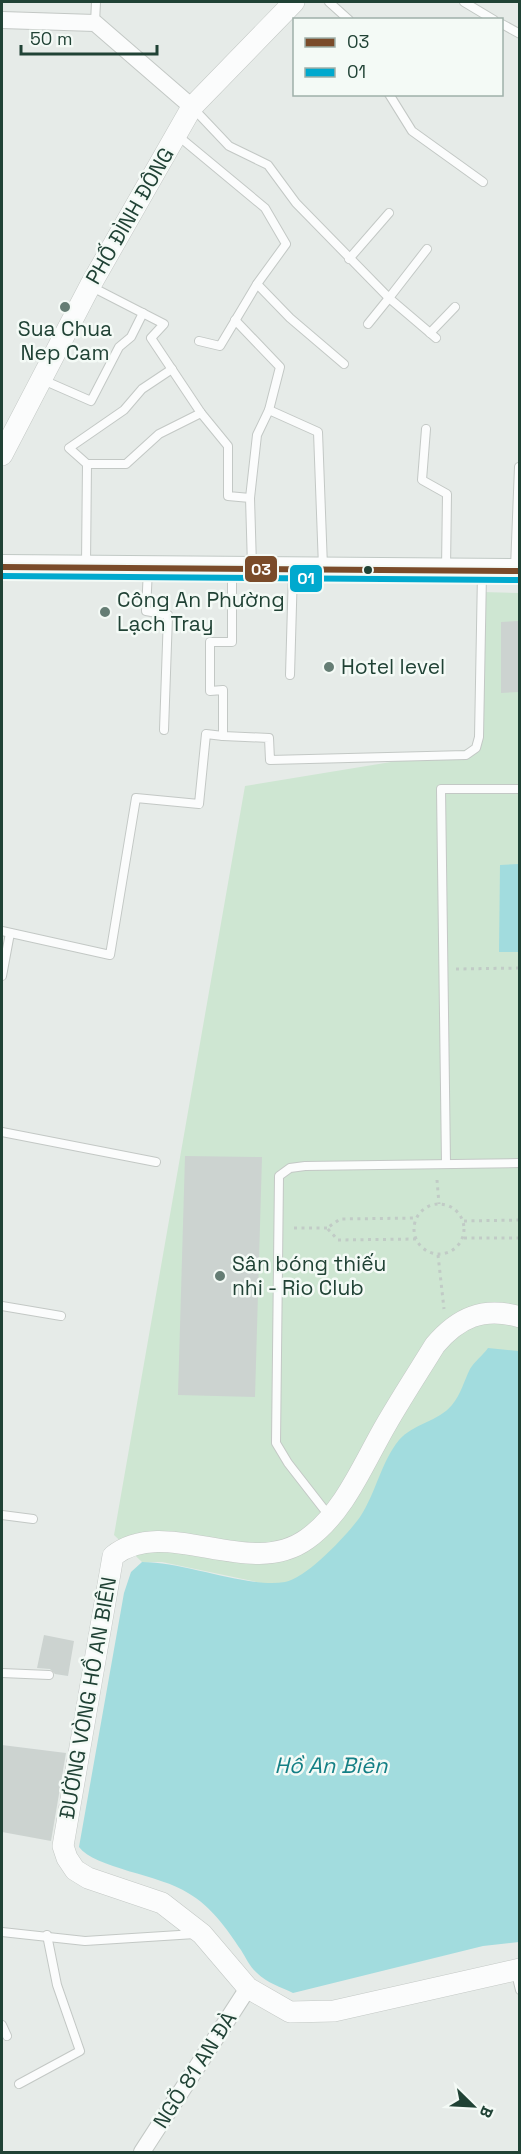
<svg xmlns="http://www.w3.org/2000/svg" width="521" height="2154" viewBox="0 0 521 2154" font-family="'Space Grotesk',sans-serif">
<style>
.green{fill:#cee6d2}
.water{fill:#a2dcde}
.building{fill:#ccd3d0}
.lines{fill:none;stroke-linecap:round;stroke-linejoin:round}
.service-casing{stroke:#c3c8c5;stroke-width:10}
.minor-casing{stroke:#c3c8c5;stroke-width:18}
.tertiary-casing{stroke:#c3c8c5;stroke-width:22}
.secondary-casing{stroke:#c1c9c5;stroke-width:26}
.path{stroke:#c1cbc6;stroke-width:3;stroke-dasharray:3 4.5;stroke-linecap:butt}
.service{stroke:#fbfcfc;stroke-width:8}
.minor{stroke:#fbfcfc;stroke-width:16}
.tertiary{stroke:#fbfcfc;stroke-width:21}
.secondary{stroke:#fbfcfc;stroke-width:24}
.bus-1-casing{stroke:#f4faf6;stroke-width:10}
.bus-2-casing{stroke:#f4faf6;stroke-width:10}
.bus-1{stroke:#7a4b2a;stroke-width:6}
.bus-2{stroke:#00a9ce;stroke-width:6}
.poi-dot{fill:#657d74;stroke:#f4faf6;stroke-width:2}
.bus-dot{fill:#204235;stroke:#f4faf6;stroke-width:2}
.labels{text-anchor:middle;stroke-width:5;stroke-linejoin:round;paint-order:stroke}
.street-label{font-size:21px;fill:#204235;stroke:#f4faf6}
.poi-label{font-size:21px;fill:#204235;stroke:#f4faf6;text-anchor:start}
.water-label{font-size:22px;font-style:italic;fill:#137f85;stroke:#f4faf6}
.line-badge{stroke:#f4faf6;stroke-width:2}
.badge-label{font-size:16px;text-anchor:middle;font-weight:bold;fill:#fff}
</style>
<rect width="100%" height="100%" fill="#e6ebe8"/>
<!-- green -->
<path class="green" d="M482 592 519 593V1364L373 1522 290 1589 162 1562H142L114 1535 245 786 476 748Z"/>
<!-- water -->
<g class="water">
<path d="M519 864V952H499L500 865Z"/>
<path d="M488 1348 519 1351V1942L483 1946 293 1993C281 1987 267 1983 257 1973 250 1967 246 1958 241 1950 226 1928 212 1907 188 1893 161 1875 94 1868 79 1847L124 1593 131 1572 142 1562C186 1562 245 1588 285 1582 307 1578 347 1535 360 1517 376 1493 381 1462 399 1440 413 1424 439 1421 452 1405 461 1394 464 1381 470 1369 474 1362 483 1355 488 1348Z"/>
</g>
<!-- building -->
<g class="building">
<path d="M519 621V692L501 693V622Z"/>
<path d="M185 1156 262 1157 255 1397 178 1395Z"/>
<path d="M44 1635 74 1641 68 1676 55 1674 50 1669 37 1668Z"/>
<path d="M2 1745 66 1753 51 1841 2 1832Z"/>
</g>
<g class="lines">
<!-- service casing -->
<g class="service-casing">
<g id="service">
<path d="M329 2 349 20"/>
<path d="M464 2 494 20"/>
<path d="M95 23 96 2"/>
<path d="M502 24 520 34"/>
<path d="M389 94 412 131 483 182"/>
<path d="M193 108 229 146 268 165 296 203 389 298 427 249"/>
<path d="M177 135 265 208 286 244 257 284 220 346 199 341"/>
<path d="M349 259 389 213"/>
<path d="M257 284 290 318 344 364"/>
<path d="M90 286 164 324 151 338 201 413 228 446V496L250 498 252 566"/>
<path d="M235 320 280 367 269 410 257 435 250 498"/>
<path d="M368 324 389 298 436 338"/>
<path d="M430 333 455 307"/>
<path d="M43 380 91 401 119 347 131 337 143 313"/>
<path d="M269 410 318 432 323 567"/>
<path d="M426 429 422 480 447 494 446 569"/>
<path d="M87 464 69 448 124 410 142 389 172 369"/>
<path d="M86 564 87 464H126L159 434 201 413"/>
<path d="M515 568 519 467"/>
<path d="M148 569 146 611 168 615 164 730"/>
<path d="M232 570V642H210V691L223 690V736L269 738 270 760 466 755 476 748 479 737 482 573"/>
<path d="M290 675 293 570"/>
<path d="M2 931 110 955 136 798 199 804 206 734 223 736"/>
<path d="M2 976 10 933"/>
<path d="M2 1132 156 1162"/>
<path d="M446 1163 441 789H520"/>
<path d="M2 1306 61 1316"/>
<path d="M2 1515 33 1519"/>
<path d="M330 1517 288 1463 276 1443 279 1176 290 1168 305 1166 520 1163"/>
<path d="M2 1673 49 1675"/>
<path d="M2 1932 85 1941 195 1934"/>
<path d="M515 1969 520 1990"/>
<path d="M2 2025 7 2036"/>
<path d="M19 2084 80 2051 57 1985 47 1935"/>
</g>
</g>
<!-- minor casing -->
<g class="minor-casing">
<g id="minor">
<path d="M2 20 95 23 192 107"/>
<path d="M142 2152 248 1988"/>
</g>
</g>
<!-- tertiary casing -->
<g class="tertiary-casing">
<g id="tertiary">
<path d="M2 455 90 286 192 107 294 2"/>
<path d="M520 1317C483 1306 458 1318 435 1345 419 1371 402 1397 387 1423 364 1462 345 1512 307 1539 249 1581 166 1514 113 1556L63 1846 67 1858 75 1870 88 1878 162 1903 202 1934 248 1988 290 2012 334 2011 520 1969"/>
</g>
</g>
<!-- secondary casing -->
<g class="secondary-casing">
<path id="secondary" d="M2 567 520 571"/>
</g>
<!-- path -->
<g class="path">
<path d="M456 969 520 968"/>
<path d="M437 1180 439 1204"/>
<circle cx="439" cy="1229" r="25"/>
<path d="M464 1221 520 1220"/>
<path d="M294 1228H327"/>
<path d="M464 1238H520"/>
<path d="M416 1239 338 1240 327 1228 340 1219 416 1218"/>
<path d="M438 1255 444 1309"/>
</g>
<!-- service -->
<use href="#service" class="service"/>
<!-- minor -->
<use href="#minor" class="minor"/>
<!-- tertiary -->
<use href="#tertiary" class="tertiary"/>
<!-- secondary -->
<use href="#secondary" class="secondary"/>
<!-- bus-1 casing -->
<g class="bus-1-casing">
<path id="bus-1" d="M2 567 520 571"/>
</g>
<!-- bus-2 casing -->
<g class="bus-2-casing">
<path id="bus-2" d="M2 576 520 580"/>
</g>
<!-- bus-1 -->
<use href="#bus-1" class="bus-1"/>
<!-- bus-2 -->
<use href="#bus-2" class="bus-2"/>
</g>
<!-- markers -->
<g class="poi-dot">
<circle cx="65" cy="307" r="6"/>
<circle cx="105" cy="612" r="6"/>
<circle cx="329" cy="667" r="6"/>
<circle cx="220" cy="1276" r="6"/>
</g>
<circle class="bus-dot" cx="368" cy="570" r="5"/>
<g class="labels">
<!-- street labels -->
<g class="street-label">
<text transform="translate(130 216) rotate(-60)" y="7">PHỐ ĐÌNH ĐÔNG</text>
<text transform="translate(88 1698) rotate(-80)" y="7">ĐƯỜNG VÒNG HỒ AN BIÊN</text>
<text transform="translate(195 2070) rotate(-57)" y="7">NGÕ 81 AN ĐÀ</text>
</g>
<!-- poi labels -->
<g class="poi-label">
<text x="65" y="336" text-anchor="middle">Sua Chua<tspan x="65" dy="24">Nep Cam</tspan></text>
<text x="117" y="607">Công An Phường<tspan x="117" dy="24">Lạch Tray</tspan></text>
<text x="341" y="674">Hotel level</text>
<text x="232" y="1271">Sân bóng thiếu<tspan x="232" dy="24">nhi - Rio Club</tspan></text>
</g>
<!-- water labels -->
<g class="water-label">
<text x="331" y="1773">Hồ An Biên</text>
</g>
</g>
<g class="line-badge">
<rect x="244" y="555" width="34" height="28" rx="6" fill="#7a4b2a"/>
<rect x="289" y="564" width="34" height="29" rx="6" fill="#00a9ce"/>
</g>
<g class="badge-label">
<text x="261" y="575">03</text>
<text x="306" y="584">01</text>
</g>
<!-- border -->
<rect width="521" height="2154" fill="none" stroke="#204235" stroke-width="6"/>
<!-- legend -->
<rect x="293" y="18" width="210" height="78" fill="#f4faf6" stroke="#9fb0a9" stroke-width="1.5"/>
<rect x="305" y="38" width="30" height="9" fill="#7a4b2a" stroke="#9fb0a9" stroke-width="1.5"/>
<text x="347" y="48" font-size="18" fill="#204235">03</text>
<rect x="305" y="68" width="30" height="9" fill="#00a9ce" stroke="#9fb0a9" stroke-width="1.5"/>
<text x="347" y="78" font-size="18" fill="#204235">01</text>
<!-- north arrow -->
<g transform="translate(473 2106) rotate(114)" stroke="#f4faf6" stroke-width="4.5" paint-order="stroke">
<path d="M0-4.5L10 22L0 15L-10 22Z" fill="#204235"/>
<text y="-9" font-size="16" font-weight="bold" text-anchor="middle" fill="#204235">B</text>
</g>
<!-- scale -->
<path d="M21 45v9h136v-9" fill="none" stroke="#204235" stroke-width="3"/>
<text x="30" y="45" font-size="18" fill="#204235" stroke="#f4faf6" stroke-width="4.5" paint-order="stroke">50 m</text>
</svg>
